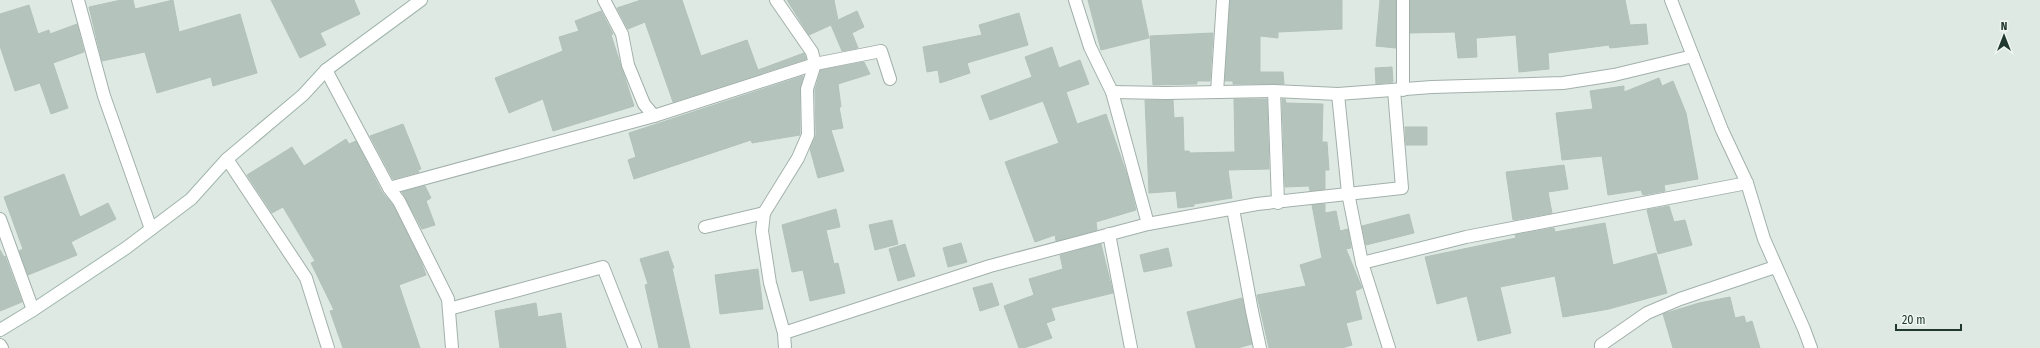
<svg xmlns="http://www.w3.org/2000/svg" width="2040" height="348" viewBox="0 0 2040 348" font-family="'Fira Sans Condensed',sans-serif">
<style>
.building{fill:#b4c4bd;stroke:#b2c2bb}
.lines{fill:none;stroke-linecap:round;stroke-linejoin:round}
.street-casing{stroke:#a2b0ab;stroke-width:14}
.secondary-casing{stroke:#9fb4ac;stroke-width:14}
.street{stroke:#fff;stroke-width:12}
.secondary{stroke:#fff;stroke-width:12}
</style>
<rect width="100%" height="100%" fill="#dfe9e4"/>
<!-- building -->
<g class="building">
<path d="M121 0H133L135 9 173 0 179 32 240 14 257 73 213 86 211 77 157 93 145 52 102 61 89 7Z"/>
<path d="M271 0H354L360 14 320 33 326 45 300 58Z"/>
<path d="M641 0H682L701 56 747 40 758 70 804 53 806 59 673 102 645 22 628 29 617 8Z"/>
<path d="M787 0H834L838 20 857 11 864 27 852 33 858 48 842 51 831 25 809 35Z"/>
<path d="M1088 0H1141L1149 38 1101 50Z"/>
<path d="M1230 0H1342V29L1278 32V38L1260 36V72H1283L1284 84H1233V81H1225Z"/>
<path d="M1380 0H1396V48L1376 46Z"/>
<path d="M1410 0H1625L1630 25 1646 24 1648 44 1610 48 1609 45 1548 53 1549 69 1519 72 1516 35 1476 38 1477 57 1458 58 1455 32 1410 33Z"/>
<path d="M29 5 38 34 49 30 50 34 77 24 84 52 53 63 68 108 51 114 40 83 15 91 0 46V14Z"/>
<path d="M601 11 613 34 611 35 634 106 553 131 543 99 509 113 495 78 563 51 559 37 579 31 575 21Z"/>
<path d="M1019 13 1028 45 967 63 970 73 940 83 938 70 927 72 923 47 982 35 979 25Z"/>
<path d="M1213 33 1210 81H1197V84L1153 85 1150 36Z"/>
<path d="M1052 47 1059 68 1080 60 1089 84 1066 92 1077 124 1106 114 1128 178 1136 210 1096 222 1097 230 1056 241 1055 235 1035 242 1005 162 1059 143 1043 101 990 120 981 96 1032 77 1025 57Z"/>
<path d="M864 62 870 74 838 84 841 107H839L843 128 831 130 844 171 818 178 810 149 816 135 815 90 821 70Z"/>
<path d="M1392 67 1393 82 1376 84 1375 68Z"/>
<path d="M803 76 800 89V135L752 143 751 140 634 179 628 160 636 157 629 133Z"/>
<path d="M1659 78 1662 86 1673 81 1686 113 1698 179 1664 185 1665 191 1643 195 1641 190 1608 195 1602 156 1562 160 1556 113 1593 109 1590 91 1624 86V92Z"/>
<path d="M1234 99H1267L1269 169 1228 170 1232 198 1194 204V206L1178 208 1176 191 1149 193 1145 100H1173L1174 118 1183 117 1184 151H1189L1190 153 1235 152Z"/>
<path d="M1282 99H1285L1286 103 1323 104 1322 142H1327L1329 170H1325V189L1310 191 1309 186 1285 187Z"/>
<path d="M403 124 421 169 418 170 419 172 393 179 370 136Z"/>
<path d="M1405 127H1427V145H1406Z"/>
<path d="M346 139 349 144 356 141 382 192 393 205 420 259 426 275 399 285 420 348H343L330 311 334 310 311 263 315 261 283 207 272 213 247 175 292 147 304 166Z"/>
<path d="M1564 165 1568 189 1548 192 1552 213 1513 220 1506 172Z"/>
<path d="M64 174 80 217 108 203 116 219 71 242 77 255 28 275 19 251 23 249 4 197Z"/>
<path d="M425 186 431 198 426 201 435 225 422 229 402 192Z"/>
<path d="M1325 204V213L1336 211 1340 231 1348 229 1351 248 1346 249 1362 288 1355 291 1362 319 1346 323 1352 345 1342 348H1269L1257 295 1306 286 1300 265 1322 258 1312 205Z"/>
<path d="M1669 206 1674 222 1685 220 1692 245 1658 254 1647 210Z"/>
<path d="M836 209 840 227 826 230 834 264 838 263 845 293 810 301 803 270 792 272 782 225Z"/>
<path d="M1409 214 1414 233 1366 245 1362 226Z"/>
<path d="M892 220 898 244 875 250 869 225Z"/>
<path d="M1605 223 1613 265 1656 253 1667 293 1609 309 1563 317 1555 276 1500 287 1511 333 1478 341 1467 296 1437 304 1425 257 1516 238 1515 235 1554 228 1555 232Z"/>
<path d="M961 243 967 262 948 267 943 248Z"/>
<path d="M905 244 915 276 898 281 889 249Z"/>
<path d="M1101 244 1113 293 1051 308 1055 320 1046 323 1052 338 1024 348H1019L1004 306 1034 295 1029 279 1063 269 1060 255Z"/>
<path d="M1168 248 1172 266 1144 272 1140 255Z"/>
<path d="M0 250 4 257 5 256 22 302 0 311Z"/>
<path d="M668 251 674 268H672L690 348H659L645 285 648 284 640 259Z"/>
<path d="M758 269 763 309 720 314 715 275Z"/>
<path d="M992 283 999 305 980 311 973 288Z"/>
<path d="M1730 297 1735 318 1744 316 1746 323 1752 321 1760 348H1673L1663 314 1699 303Z"/>
<path d="M1242 298 1252 344 1238 348H1196L1187 312Z"/>
<path d="M536 303 538 317 561 313 566 348H500L495 311Z"/>
</g>
<g class="lines">
<!-- street casing -->
<g class="street-casing">
<g id="street">
<path d="M78 0 104 96 151 229"/>
<path d="M604 0 622 34 628 65 644 104 654 116"/>
<path d="M776 0 812 52 815 64 807 89 808 135 798 158 764 213 762 231 770 283 784 333 785 348"/>
<path d="M1075 0 1090 47 1112 92 1148 224"/>
<path d="M1403 0V90"/>
<path d="M1671 0 1722 130 1747 183 1764 239 1804 329 1811 348"/>
<path d="M326 70 389 188 399 201 448 299 452 348"/>
<path d="M1274 91 1278 203"/>
<path d="M1112 92 1166 93 1274 91 1338 94 1432 87 1563 83 1614 75 1693 56"/>
<path d="M1217 92 1223 0"/>
<path d="M1338 94 1348 193 1362 263 1389 348"/>
<path d="M227 159 306 278 328 348"/>
<path d="M389 188 654 116 815 64 881 51 890 79"/>
<path d="M1233 209 1252 311 1260 348"/>
<path d="M0 219 33 310"/>
<path d="M705 227 764 213"/>
<path d="M1109 234 1131 348"/>
<path d="M1362 263 1466 237 1747 183"/>
<path d="M449 309 603 267 635 348"/>
<path d="M784 333 990 266 1148 224 1257 204 1402 188 1394 90"/>
<path d="M0 345 2 348"/>
<path d="M1601 348V345L1647 313 1680 299 1775 267"/>
</g>
</g>
<!-- secondary casing -->
<g class="secondary-casing">
<path id="secondary" d="M0 330 33 310 126 248 191 199 227 159 303 95 326 70 421 0"/>
</g>
<!-- street -->
<use href="#street" class="street"/>
<!-- secondary -->
<use href="#secondary" class="secondary"/>
</g>
<!-- north arrow -->
<g transform="translate(2004 36)" stroke="#eff6f2" stroke-width="3" paint-order="stroke">
<path d="M0-3L7 15L0 10L-7 15Z" fill="#213831"/>
<text y="-6" font-size="11" font-weight="bold" text-anchor="middle" fill="#213831">N</text>
</g>
<!-- scale -->
<path d="M1896 324v6h65v-6" fill="none" stroke="#213831" stroke-width="2"/>
<text x="1902" y="324" font-size="12" fill="#213831" stroke="#eff6f2" stroke-width="3" paint-order="stroke">20 m</text>
</svg>
